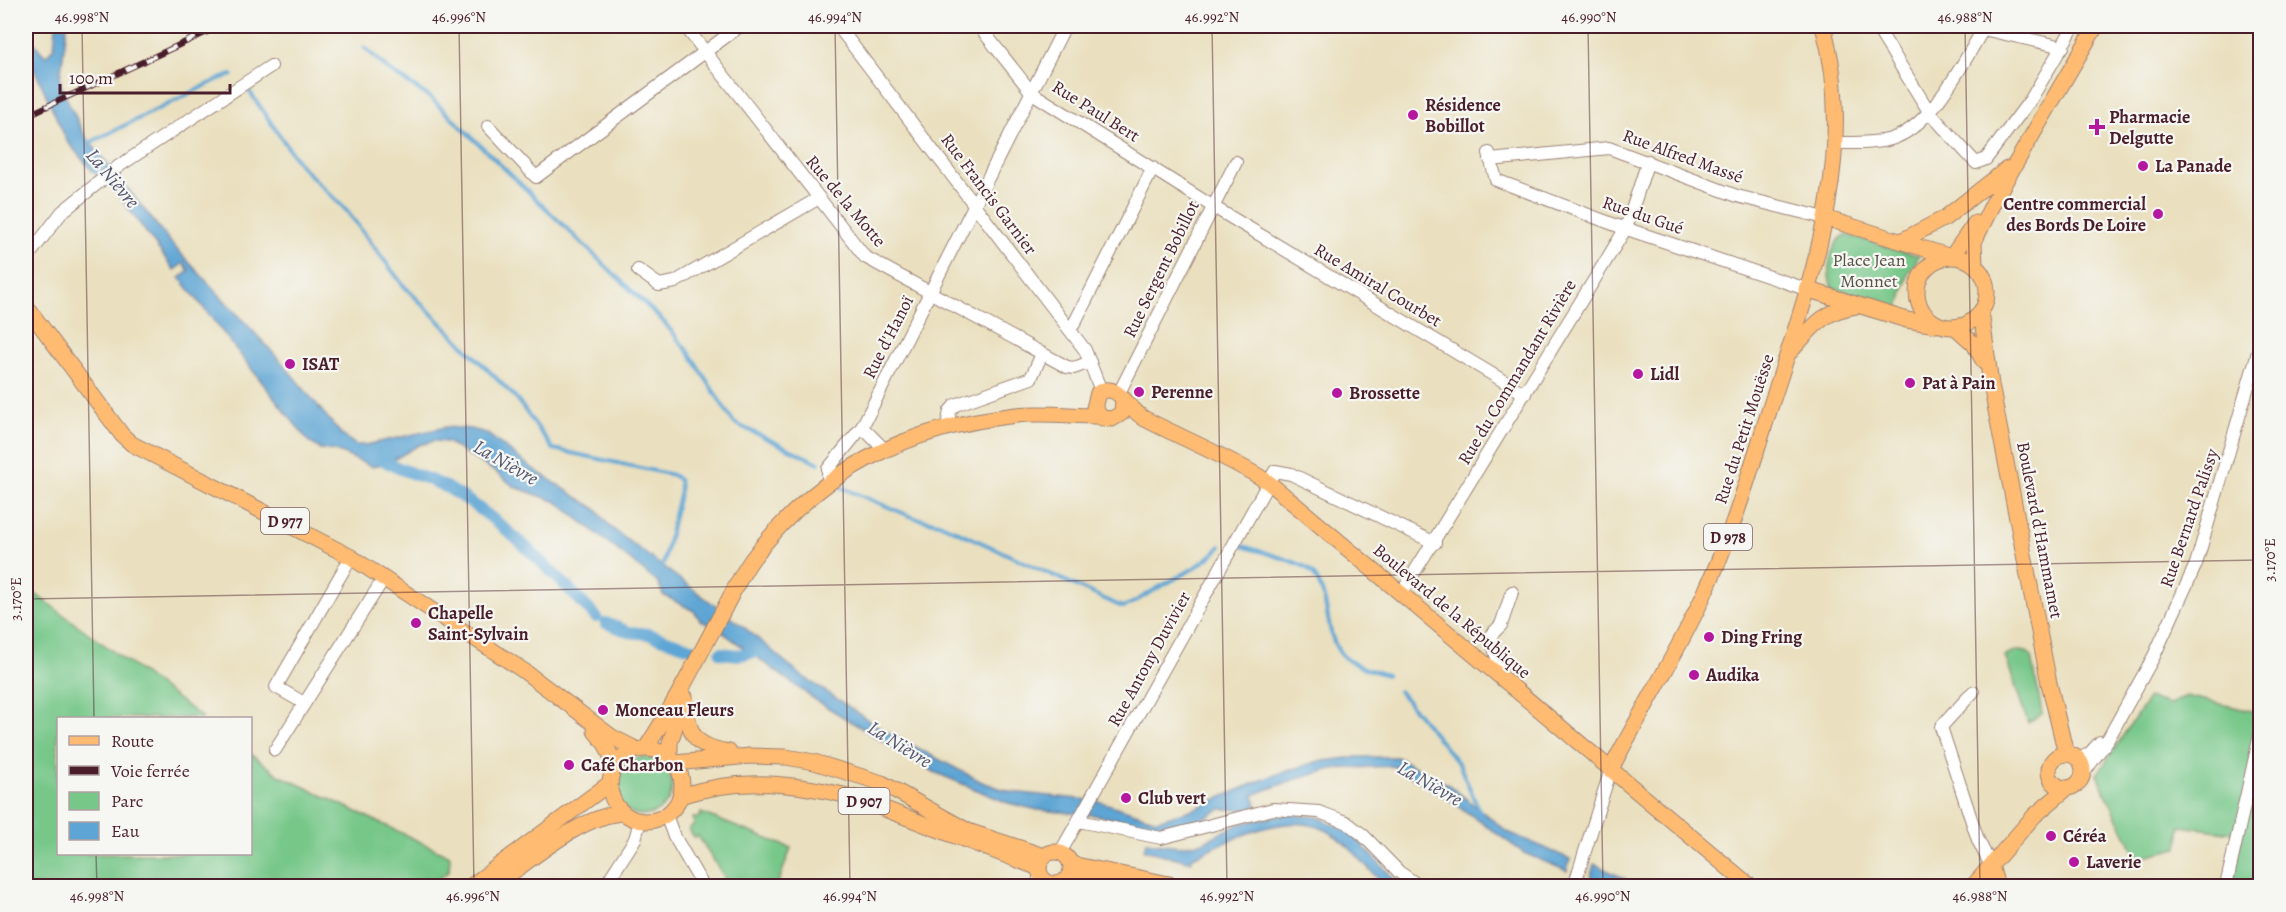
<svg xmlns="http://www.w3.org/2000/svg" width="2286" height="912" viewBox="0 0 2286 912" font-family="Alegreya,serif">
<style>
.green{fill:#77c789;stroke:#60735a;stroke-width:1.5}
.water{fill:#5da5d4;stroke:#546280;stroke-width:1.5}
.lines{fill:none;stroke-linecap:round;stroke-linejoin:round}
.stream{stroke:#5da5d4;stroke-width:4}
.canal{stroke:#5da5d4;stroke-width:12}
.minor-casing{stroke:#9a8075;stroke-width:14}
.major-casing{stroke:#9a8075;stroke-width:17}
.minor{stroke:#fff;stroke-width:12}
.major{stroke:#ffbb71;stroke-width:15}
.rail-casing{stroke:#4a1f2b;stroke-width:6}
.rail{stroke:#f6f6f2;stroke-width:4;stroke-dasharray:11;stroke-linecap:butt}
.ticks{fill:none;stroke:#4a1f2b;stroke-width:1.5;stroke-opacity:0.45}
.poi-dot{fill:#b5179e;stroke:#f6f6f2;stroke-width:2}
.labels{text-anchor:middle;stroke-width:4.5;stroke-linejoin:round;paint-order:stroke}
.shield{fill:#f6f6f2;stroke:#7e6067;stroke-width:1.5}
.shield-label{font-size:16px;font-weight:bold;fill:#4a1f2b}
.poi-label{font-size:18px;font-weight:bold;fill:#4a1f2b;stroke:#f6f6f2;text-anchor:start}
.street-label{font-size:18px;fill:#4a1f2b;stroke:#f6f6f2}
.park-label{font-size:18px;fill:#585147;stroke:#f6f6f2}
.water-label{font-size:20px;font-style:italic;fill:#52556f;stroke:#f6f6f2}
.neatline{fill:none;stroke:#4a1f2b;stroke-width:2}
.ticks-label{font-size:15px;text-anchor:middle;fill:#4a1f2b}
</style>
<rect width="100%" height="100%" fill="#f6f6f2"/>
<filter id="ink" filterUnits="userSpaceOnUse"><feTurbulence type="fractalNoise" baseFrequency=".0167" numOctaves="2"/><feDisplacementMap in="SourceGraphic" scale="12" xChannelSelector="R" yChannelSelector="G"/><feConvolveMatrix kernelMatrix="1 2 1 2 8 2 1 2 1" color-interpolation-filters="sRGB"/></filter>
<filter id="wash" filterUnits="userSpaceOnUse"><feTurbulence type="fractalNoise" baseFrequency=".008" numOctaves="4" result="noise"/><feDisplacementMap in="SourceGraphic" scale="24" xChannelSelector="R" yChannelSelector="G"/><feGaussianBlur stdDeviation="1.35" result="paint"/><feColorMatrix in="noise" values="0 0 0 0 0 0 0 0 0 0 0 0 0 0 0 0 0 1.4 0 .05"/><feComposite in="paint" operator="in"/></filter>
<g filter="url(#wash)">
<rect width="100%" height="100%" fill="#eae0bf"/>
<!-- green -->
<g class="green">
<path d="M1846 235 1919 256 1908 274 1899 308 1833 288C1824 275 1830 242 1846 235Z"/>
<path d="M26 587 203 718H58V854H250L251 754 279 775 450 856 449 871 428 886H26Z"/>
<path d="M2019 651 2027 652 2032 657 2042 714 2028 723 2005 656Z"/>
<path d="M2260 692V886H2231L2241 834 2181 826 2178 848 2137 858 2097 775 2148 698 2170 704 2186 696 2256 712Z"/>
<circle cx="643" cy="786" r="29"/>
<path d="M701 813 791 848 777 886H727L728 883 698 836 694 838 689 829 694 825 693 818H699Z"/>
</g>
<!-- water -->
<g class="water">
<path d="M56 26H67L60 79 63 91 85 136 172 244 278 358 342 435 356 445H366L446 427 471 429 486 433 536 471 596 509 609 526 626 539 744 627 802 676 885 731 982 782 1011 792 1098 801 1157 820 1194 809 1269 777 1316 762 1356 757H1397L1450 786 1508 832 1570 859 1567 871 1524 853 1440 793 1393 766 1332 769 1290 781 1253 795 1257 806 1247 810 1221 809 1198 821 1167 829 1094 815 1038 810 1008 803 934 772 817 701 722 632 700 620 694 611 663 595 659 584 640 568 557 502 515 487 494 471 447 442 434 441 419 445 393 460 373 467 336 451 320 449 309 442 180 278 189 271 184 263 174 270 111 185 93 172 67 141 38 77 26 56V33L44 55H47L54 47Z"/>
<path d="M1286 814 1318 817 1351 833 1401 886H1385C1368 869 1352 847 1332 834 1293 806 1228 841 1191 858L1192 862 1144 850 1146 842 1179 846 1201 843 1239 824Z"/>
<path d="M1594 864 1640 886H1608L1590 880Z"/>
</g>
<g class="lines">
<!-- stream -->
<g class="stream">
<path d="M364 47 389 70 431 98 664 322 690 354 734 423 819 463"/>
<path d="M250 92 300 165 346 210 403 285 516 398 553 449 673 475 679 480 680 490 661 573"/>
<path d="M85 145 219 79 232 75"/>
<path d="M840 487 915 518 939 523 1122 607C1134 604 1140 598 1151 592 1178 576 1198 570 1221 546"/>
<path d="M1243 546C1257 551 1299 561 1308 569 1332 589 1323 633 1341 654 1350 665 1373 671 1387 675"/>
<path d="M1399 691 1459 764 1480 812"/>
</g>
<!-- canal -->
<g class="canal">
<path d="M377 455C396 472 429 476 451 490 499 517 557 576 596 617"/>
<path d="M606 623 629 632 648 634 691 648"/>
<path d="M721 653 738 655 760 651"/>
</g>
</g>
</g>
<g filter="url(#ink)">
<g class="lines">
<!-- minor casing -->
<g class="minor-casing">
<g id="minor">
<path d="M685 26 865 257 1067 367 1074 368 1090 362"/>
<path d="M838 26 1085 350 1101 391"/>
<path d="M979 26 1032 93 1212 206 1525 394"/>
<path d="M1876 26 1930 113 1976 163 1986 159 2031 99 2074 26"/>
<path d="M1983 29 2063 47"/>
<path d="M488 126 536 177 740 26"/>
<path d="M1835 143C1853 143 1873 144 1891 139 1932 127 1964 61 1985 26"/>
<path d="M1489 153 1496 180 1618 226 1806 289"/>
<path d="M1490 160 1609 148 1737 196 1825 218"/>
<path d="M26 259 62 212 119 166 271 66"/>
<path d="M638 270 659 285 675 282 819 198"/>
<path d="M1069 328 1074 324 1153 168"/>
<path d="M1119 393 1236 162"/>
<path d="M947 426 950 411 955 405 1031 378 1042 354"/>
<path d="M862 427 884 449"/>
<path d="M828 481V469L862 427 1065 26"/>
<path d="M1401 594 1626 228 1648 161"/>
<path d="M1504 680 1490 636 1501 625 1512 592"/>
<path d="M1973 692 1941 727 1978 840 1991 866"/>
<path d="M304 703 276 687 351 557"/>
<path d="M275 750 384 578"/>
<path d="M2078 760 2090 753 2100 742"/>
<path d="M2083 774 2107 741 2154 656 2196 564 2260 345"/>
<path d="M666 815 673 834 703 886"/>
<path d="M1079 821 1161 838 1273 809 1319 812 1346 822 1363 835 1399 872 1419 886"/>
<path d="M1060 853 1275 471 1291 474 1435 543"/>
<path d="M605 886 635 839 640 821"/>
<path d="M1037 886 1040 875"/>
<path d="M1049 886 1052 884"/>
<path d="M1574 886 1611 769"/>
<path d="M2226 886 2260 735"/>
</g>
</g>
<!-- major casing -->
<g class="major-casing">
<g id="major">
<path d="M1825 218 1948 256"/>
<path d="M1901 241 1945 218 2007 169"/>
<path d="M1952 256 1975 223"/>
<circle cx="1952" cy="292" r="35"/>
<path d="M1975 265 1974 242 1996 197 2096 26"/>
<path d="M1806 289 1907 320 1936 325"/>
<path d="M26 306 122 435 132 444 351 557 524 671 612 737 636 749"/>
<path d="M1981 311 1991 385 2049 683 2066 754"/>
<path d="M1955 327 1974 344 1984 362"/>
<path d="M1790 352C1812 328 1822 311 1856 306"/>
<path d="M1123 400 1122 413 1112 419 1102 418 1094 408 1098 393C1118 380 1128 410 1145 419 1186 440 1229 457 1268 482L1750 886"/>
<path d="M685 697C689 733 691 746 729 752"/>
<path d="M595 731 606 745 615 766"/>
<path d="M646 748C672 708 695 664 717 622 729 601 739 577 753 558 821 469 907 427 1017 415 1043 412 1072 416 1098 416"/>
<circle cx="646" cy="785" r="36"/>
<circle cx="2066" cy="771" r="17"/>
<path d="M670 757V743L683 702"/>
<path d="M675 763 750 756 786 757 814 762 882 783 968 831 1044 856"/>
<path d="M1611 769C1640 713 1674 659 1701 601 1731 538 1750 472 1771 405 1810 284 1859 153 1823 26"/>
<path d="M680 796C740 776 797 783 856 798L1039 868"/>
<circle cx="1055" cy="868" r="16"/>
<path d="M1071 864 1179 886"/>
<path d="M1991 866 1997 886"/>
<path d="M1069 877 1116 886"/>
<path d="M471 886 610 783"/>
<path d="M493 886C528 863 580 815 623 813"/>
<path d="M1973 886 2034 816 2066 789"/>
</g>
</g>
<!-- minor -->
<use href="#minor" class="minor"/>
<!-- major -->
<use href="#major" class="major"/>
<!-- rail casing -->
<g class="rail-casing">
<path id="rail" d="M26 116 220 26"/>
</g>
<!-- rail -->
<use href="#rail" class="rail"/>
</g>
</g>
<!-- ticks -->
<path class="ticks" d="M82 26 94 718M459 26 474 886M835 26 850 886M1212 26 1227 886M1588 26 1603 886M1965 26 1980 886M26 599 2260 560M96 854 97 886"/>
<!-- markers -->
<g class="poi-dot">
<circle cx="1413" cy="115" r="6"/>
<path d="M2094 118h6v6h6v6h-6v6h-6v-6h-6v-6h6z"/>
<circle cx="2143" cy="166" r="6"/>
<circle cx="2158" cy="214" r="6"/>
<circle cx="290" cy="364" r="6"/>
<circle cx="1638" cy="374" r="6"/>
<circle cx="1910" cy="383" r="6"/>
<circle cx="1139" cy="392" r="6"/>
<circle cx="1337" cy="393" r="6"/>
<circle cx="416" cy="623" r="6"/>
<circle cx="1709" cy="637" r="6"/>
<circle cx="1694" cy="675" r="6"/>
<circle cx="603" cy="710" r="6"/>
<circle cx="569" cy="765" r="6"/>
<circle cx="1126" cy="798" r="6"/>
<circle cx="2051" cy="836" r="6"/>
<circle cx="2074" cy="862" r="6"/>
</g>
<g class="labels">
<!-- shield labels -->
<g class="shield">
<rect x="261" y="508" width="48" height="26" rx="4.5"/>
<rect x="1704" y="524" width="48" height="26" rx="4.5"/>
<rect x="838.5" y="788" width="51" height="26" rx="4.5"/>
</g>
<g class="shield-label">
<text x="285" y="527">D 977</text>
<text x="1728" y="543">D 978</text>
<text x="864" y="807">D 907</text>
</g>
<!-- poi labels -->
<g class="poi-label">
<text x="1425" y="111">Résidence<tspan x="1425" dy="21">Bobillot</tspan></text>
<text x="2109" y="123">Pharmacie<tspan x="2109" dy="21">Delgutte</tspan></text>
<text x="2155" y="172">La Panade</text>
<text x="2146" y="210" text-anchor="end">Centre commercial<tspan x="2146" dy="21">des Bords De Loire</tspan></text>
<text x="302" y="370">ISAT</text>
<text x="1650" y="380">Lidl</text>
<text x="1922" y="389">Pat à Pain</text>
<text x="1151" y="398">Perenne</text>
<text x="1349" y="399">Brossette</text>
<text x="428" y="619">Chapelle<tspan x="428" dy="21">Saint-Sylvain</tspan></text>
<text x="1721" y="643">Ding Fring</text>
<text x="1706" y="681">Audika</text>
<text x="615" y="716">Monceau Fleurs</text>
<text x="581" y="771">Café Charbon</text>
<text x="1138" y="804">Club vert</text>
<text x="2063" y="842">Céréa</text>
<text x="2086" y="868">Laverie</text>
</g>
<!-- street labels -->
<g class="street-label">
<text transform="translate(1096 111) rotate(32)" y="6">Rue Paul Bert</text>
<text transform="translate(1683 156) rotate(20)" y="6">Rue Alfred Massé</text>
<text transform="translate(989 194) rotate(53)" y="6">Rue Francis Garnier</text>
<text transform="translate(846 201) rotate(50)" y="6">Rue de la Motte</text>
<text transform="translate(1643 215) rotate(19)" y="6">Rue du Gué</text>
<text transform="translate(1161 269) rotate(-64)" y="6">Rue Sergent Bobillot</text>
<text transform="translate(1378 285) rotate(31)" y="6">Rue Amiral Courbet</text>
<text transform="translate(888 337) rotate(-63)" y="6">Rue d'Hanoï</text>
<text transform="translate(1517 372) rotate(-59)" y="6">Rue du Commandant Rivière</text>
<text transform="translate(1744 429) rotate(-72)" y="6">Rue du Petit Mouësse</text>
<text transform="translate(2189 518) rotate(-71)" y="6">Rue Bernard Palissy</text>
<text transform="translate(2040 530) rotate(79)" y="6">Boulevard d'Hammamet</text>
<text transform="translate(1452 611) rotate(40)" y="6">Boulevard de la République</text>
<text transform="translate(1149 659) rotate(-61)" y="6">Rue Antony Duvivier</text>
</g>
<!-- park labels -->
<g class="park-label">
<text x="1869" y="266">Place Jean<tspan x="1869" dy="21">Monnet</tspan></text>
</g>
<!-- water labels -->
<g class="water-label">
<text transform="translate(113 178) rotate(50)" y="7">La Nièvre</text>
<text transform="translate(506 462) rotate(30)" y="7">La Nièvre</text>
<text transform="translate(900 744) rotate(32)" y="7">La Nièvre</text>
<text transform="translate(1430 783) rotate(30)" y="7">La Nièvre</text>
</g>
</g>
<!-- margin -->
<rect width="2286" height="912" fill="none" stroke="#f6f6f2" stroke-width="66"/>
<!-- legend -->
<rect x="57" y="717" width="195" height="138" fill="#f6f6f2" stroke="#b1a0a2" stroke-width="1.5"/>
<rect x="69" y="736" width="30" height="9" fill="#ffbb71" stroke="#b1a0a2" stroke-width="1.5"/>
<text x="111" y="747" font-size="18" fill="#4a1f2b">Route</text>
<rect x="69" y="766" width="30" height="9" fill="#4a1f2b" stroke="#b1a0a2" stroke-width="1.5"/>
<text x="111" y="777" font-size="18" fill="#4a1f2b">Voie ferrée</text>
<rect x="69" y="792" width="30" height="18" fill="#77c789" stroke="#b1a0a2" stroke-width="1.5"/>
<text x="111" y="807" font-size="18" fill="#4a1f2b">Parc</text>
<rect x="69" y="822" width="30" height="18" fill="#5da5d4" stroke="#b1a0a2" stroke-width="1.5"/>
<text x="111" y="837" font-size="18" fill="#4a1f2b">Eau</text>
<!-- scale -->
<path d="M60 84v9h170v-9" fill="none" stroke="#4a1f2b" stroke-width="3"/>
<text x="69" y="84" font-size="18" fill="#4a1f2b" stroke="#f6f6f2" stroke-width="4.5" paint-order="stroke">100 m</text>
<rect x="33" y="33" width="2220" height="846" class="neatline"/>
<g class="ticks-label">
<text x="82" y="22">46.998°N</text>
<text x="459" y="22">46.996°N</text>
<text x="835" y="22">46.994°N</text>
<text x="1212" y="22">46.992°N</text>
<text x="1589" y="22">46.990°N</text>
<text x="1965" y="22">46.988°N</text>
<text transform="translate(2270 560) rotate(-90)" y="5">3.170°E</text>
<text transform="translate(16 599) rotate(-90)" y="5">3.170°E</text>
<text x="97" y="901">46.998°N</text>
<text x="473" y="901">46.996°N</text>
<text x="850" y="901">46.994°N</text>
<text x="1227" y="901">46.992°N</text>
<text x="1603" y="901">46.990°N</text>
<text x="1980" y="901">46.988°N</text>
</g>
</svg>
